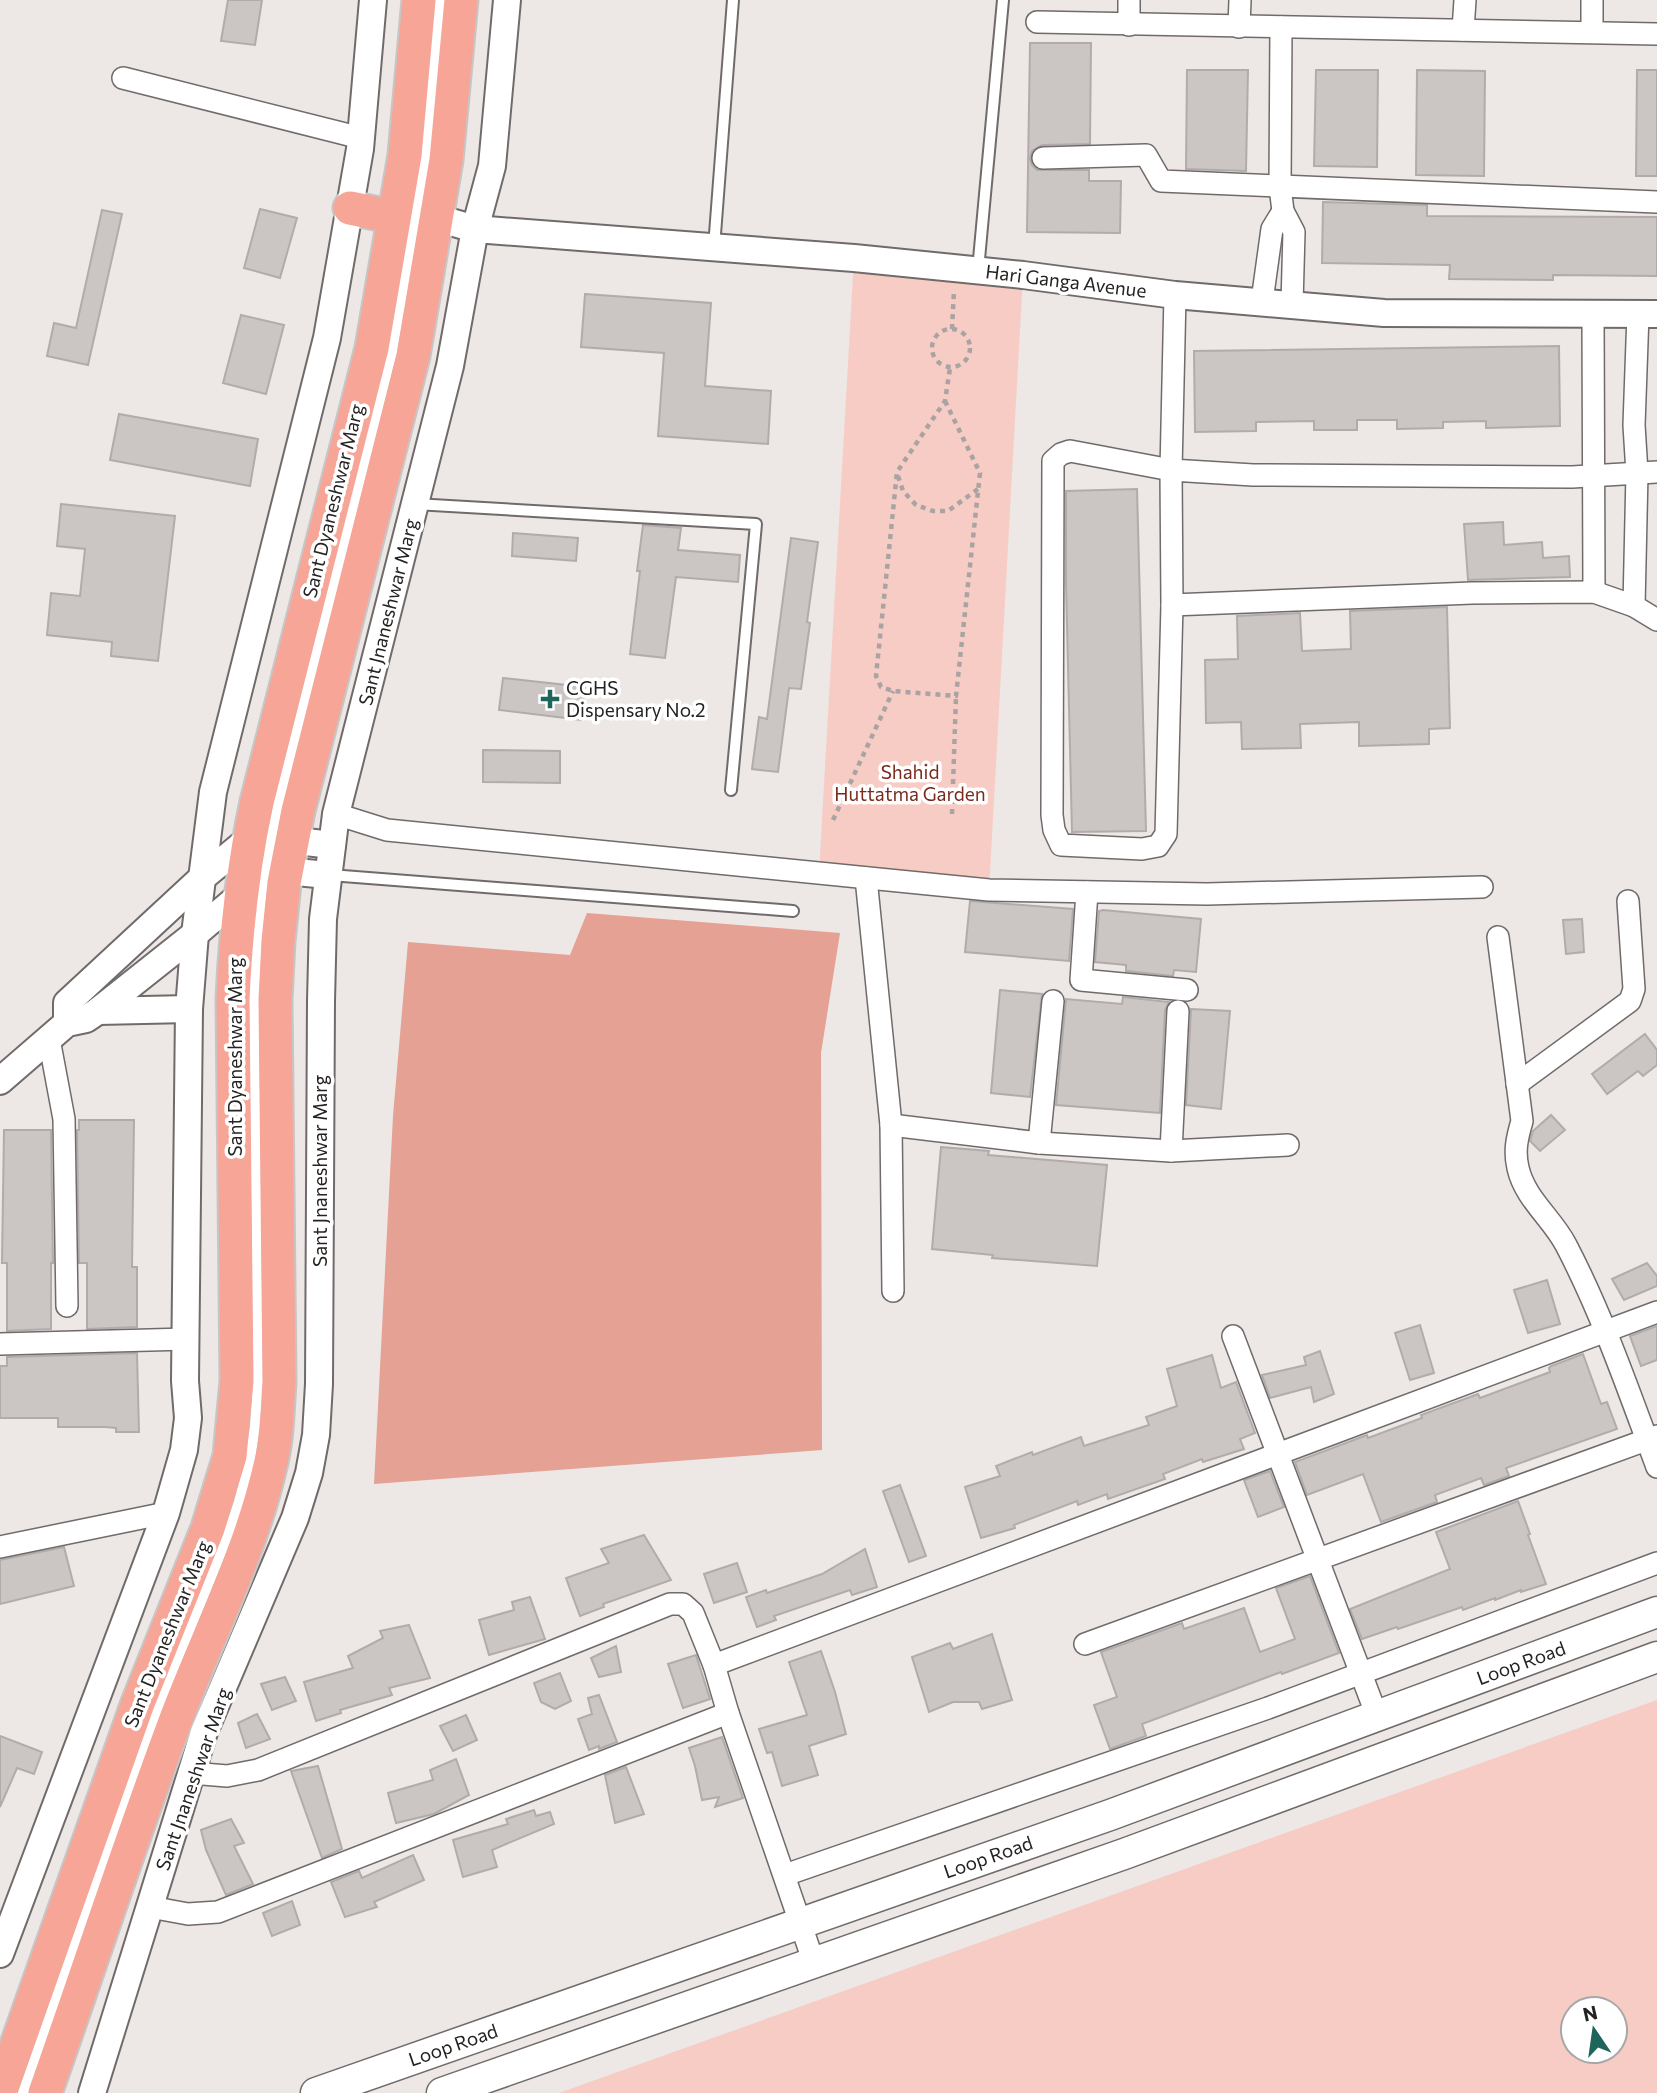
<svg xmlns="http://www.w3.org/2000/svg" width="1657" height="2093" viewBox="0 0 1657 2093" font-family="Commissioner,sans-serif">
<style>
.green{fill:#f7ccc4;fill-rule:evenodd}
.water{fill:#e5a193}
.building{fill:#cbc5c4;stroke:#b1acab;stroke-width:2}
.lines{fill:none;stroke-linecap:round;stroke-linejoin:round}
.service-casing{stroke:#706b6a;stroke-width:14}
.minor-casing{stroke:#706b6a;stroke-width:24}
.tertiary-casing{stroke:#706b6a;stroke-width:30}
.secondary-casing{stroke:#706b6a;stroke-width:33}
.primary-casing{stroke:#c6c6c6;stroke-width:37}
.path{stroke:#a9a4a3;stroke-width:4.5;stroke-dasharray:5 5;stroke-linecap:butt}
.service{stroke:#fff;stroke-width:10}
.minor{stroke:#fff;stroke-width:21}
.tertiary{stroke:#fff;stroke-width:26}
.secondary{stroke:#fff;stroke-width:30}
.primary{stroke:#f7a597;stroke-width:33}
.poi-dot{fill:#1e665b;stroke:#fff;stroke-width:2.5}
.labels{text-anchor:middle;stroke-width:7;stroke-linejoin:round;paint-order:stroke}
.street-label{font-size:19px;fill:#252322;stroke:#fff}
.poi-label{font-size:19px;fill:#252322;stroke:#fff;text-anchor:start}
.park-label{font-size:19px;fill:#7a2a1d;stroke:#fff}
</style>
<rect width="100%" height="100%" fill="#ede7e6"/>
<!-- green -->
<g class="green">
<path d="M854 258 1023 275 989 890 819 873Z"/>
<path d="M1657 1700V2093H559ZM1615 2009V2051H1573V2009Z"/>
</g>
<!-- water -->
<path class="water" d="M587 913 840 933 821 1053 822 1450 374 1484 393 1116 408 942 570 955Z"/>
<!-- building -->
<g class="building">
<path d="M228 0H262L255 45 221 41Z"/>
<path d="M1030 43H1091L1090 144 1042 145 1032 151 1030 159 1032 165 1037 170H1089V181H1121L1120 233 1027 232Z"/>
<path d="M1187 70H1248L1246 171 1186 169Z"/>
<path d="M1316 70H1378L1377 167 1314 166Z"/>
<path d="M1417 70 1485 71 1484 176 1416 175Z"/>
<path d="M1637 70H1657V176H1636Z"/>
<path d="M1323 202 1427 205V216L1657 217V276L1553 275V280L1449 279 1450 265 1322 263Z"/>
<path d="M260 209 297 218 280 278 244 268Z"/>
<path d="M102 210 122 214 88 365 47 356 54 323 76 328Z"/>
<path d="M585 294 711 303 705 386 771 391 768 444 658 436 664 353 581 347Z"/>
<path d="M241 315 284 325 266 394 223 383Z"/>
<path d="M1559 346 1560 426 1486 428V421L1443 422V428L1397 429V420H1357V430H1314V421L1256 422V431L1195 432 1194 351Z"/>
<path d="M119 414 258 439 250 486 110 460Z"/>
<path d="M1137 489 1146 831 1072 832 1066 583V491Z"/>
<path d="M61 504 175 516 158 661 111 656 112 642 47 635 51 593 80 596 85 549 57 546Z"/>
<path d="M1503 522 1504 545 1542 542 1543 558 1569 556 1570 577 1468 580 1464 524Z"/>
<path d="M643 525 681 528 678 550 740 555 738 582 676 577 665 658 630 654 640 571H637Z"/>
<path d="M513 533 578 538 576 561 512 556Z"/>
<path d="M791 538 818 542 807 622 810 623 801 689 789 688 778 772 752 769 759 717 767 719Z"/>
<path d="M1447 607 1450 728 1429 729V744L1359 746V722L1300 724 1301 748 1242 749 1241 722 1206 723 1205 660 1238 659 1237 616 1300 613 1302 651 1351 649 1350 611Z"/>
<path d="M503 678 585 687 581 720 499 710Z"/>
<path d="M483 750 560 751V783L483 782Z"/>
<path d="M970 901 1073 909 1069 961 965 952Z"/>
<path d="M1103 910 1201 919 1196 972 1174 970 1173 976 1126 971V965L1095 962 1099 911Z"/>
<path d="M1582 919 1584 952 1566 954 1563 920Z"/>
<path d="M1000 990 1042 994 1030 1097 991 1093Z"/>
<path d="M1123 997 1169 1002 1165 1010 1160 1113 1056 1105 1066 999 1122 1004Z"/>
<path d="M1191 1009 1230 1011 1221 1109 1186 1105Z"/>
<path d="M1645 1034 1657 1050V1065L1643 1076 1638 1071 1607 1094 1592 1074Z"/>
<path d="M1551 1115 1565 1130 1540 1151 1530 1141 1533 1131Z"/>
<path d="M79 1120H134L132 1267H137V1327L87 1329V1263H79L77 1130H79Z"/>
<path d="M4 1130H51L53 1263H51V1329L7 1331V1263H2Z"/>
<path d="M941 1147 989 1151 988 1155 1107 1165 1097 1266 992 1258 993 1255 932 1249Z"/>
<path d="M1647 1263 1657 1276V1286L1624 1300 1612 1279Z"/>
<path d="M1547 1280 1560 1324 1528 1333 1514 1290Z"/>
<path d="M1420 1325 1434 1373 1410 1380 1395 1333Z"/>
<path d="M1657 1326V1360L1641 1366 1630 1336Z"/>
<path d="M1320 1351 1334 1394 1314 1402 1311 1387 1270 1398 1262 1375 1306 1365 1304 1357Z"/>
<path d="M137 1353 139 1432H116V1428L105 1427H58V1418H0V1366H7V1357Z"/>
<path d="M1583 1354 1601 1404 1607 1402 1617 1429 1506 1468 1509 1476 1484 1485 1481 1478 1435 1495 1437 1502 1381 1522 1363 1474 1307 1495 1295 1462 1367 1435 1368 1438 1422 1418 1421 1415 1478 1394 1480 1398 1550 1372 1549 1368 1551 1366Z"/>
<path d="M1212 1355 1221 1388 1236 1382 1255 1433 1240 1439 1244 1449 1203 1462 1202 1459 1163 1474 1165 1479 1108 1499 1107 1494 1078 1505 1077 1501 1014 1525 1015 1528 981 1538 965 1487 1000 1476 996 1466 1032 1452 1033 1455 1081 1437 1084 1446 1149 1425 1146 1417 1177 1406 1167 1369Z"/>
<path d="M1270 1471 1284 1507 1258 1517 1244 1480Z"/>
<path d="M900 1485 926 1556 909 1562 883 1491Z"/>
<path d="M1518 1501 1530 1534 1528 1535 1546 1584 1521 1592V1590L1495 1600V1598L1463 1610 1462 1607 1398 1629 1397 1627 1362 1639 1350 1609 1450 1569 1436 1532Z"/>
<path d="M644 1535 671 1580 603 1604 604 1607 580 1616 566 1578 609 1563 601 1549Z"/>
<path d="M64 1547 74 1586 0 1604V1560Z"/>
<path d="M865 1549 877 1587 852 1595 850 1590 774 1616 776 1620 757 1627 746 1597 766 1590 767 1593 822 1574Z"/>
<path d="M737 1563 747 1592 714 1603 704 1574Z"/>
<path d="M1310 1576 1339 1653 1282 1674 1281 1672 1142 1724 1146 1736 1110 1749 1094 1705 1117 1697 1101 1652 1182 1623 1184 1629 1244 1608 1260 1652 1295 1639 1276 1588Z"/>
<path d="M530 1597 545 1639 489 1655 479 1620 514 1610 512 1602Z"/>
<path d="M409 1625 430 1678 389 1688 392 1695 340 1710 341 1713 316 1721 304 1682 353 1668 348 1656 383 1638 380 1631Z"/>
<path d="M992 1634 1012 1700 982 1709 979 1702H953L929 1712 912 1657 950 1643 953 1649Z"/>
<path d="M616 1646 621 1672 599 1677 591 1658Z"/>
<path d="M821 1651 835 1692 846 1734 809 1746 818 1775 782 1786 772 1752 767 1753 759 1729 807 1715 789 1662Z"/>
<path d="M696 1655 710 1699 683 1708 668 1664Z"/>
<path d="M560 1673 571 1701 555 1709 541 1702 534 1683Z"/>
<path d="M285 1677 296 1701 272 1710 261 1684Z"/>
<path d="M599 1695 617 1742 599 1749V1746L589 1750 578 1719 592 1714 588 1698Z"/>
<path d="M257 1714 270 1739 246 1748 238 1723Z"/>
<path d="M466 1715 477 1740 453 1751 440 1726Z"/>
<path d="M0 1736 42 1752 34 1774 17 1768 0 1807Z"/>
<path d="M722 1737 743 1798 715 1807 719 1797 702 1800 695 1766 689 1748Z"/>
<path d="M456 1759 469 1795 434 1814 396 1823 388 1793 433 1780 430 1770Z"/>
<path d="M318 1766 342 1849 322 1858 291 1771Z"/>
<path d="M626 1767 644 1814 615 1823 605 1775Z"/>
<path d="M534 1810 536 1816 550 1812 554 1824 492 1850 497 1867 463 1877 453 1840 508 1824 506 1819Z"/>
<path d="M231 1819 244 1843 234 1846 253 1884 226 1895 206 1850 201 1830Z"/>
<path d="M413 1855 424 1880 374 1902 377 1907 345 1917 331 1882 359 1871 362 1878Z"/>
<path d="M292 1901 300 1925 272 1936 263 1913Z"/>
</g>
<g class="lines">
<!-- service casing -->
<g class="service-casing">
<g id="service">
<path d="M714 247 733 0"/>
<path d="M978 270 1003 0"/>
<path d="M415 504 756 524 731 790"/>
<path d="M330 875 793 911"/>
<path d="M23 2093 157 1710 228 1535 239 1502 250 1460 255 1427 258 1382 254 1000 257 940 263 880 278 806 392 352 426 157 440 0"/>
</g>
</g>
<!-- minor casing -->
<g class="minor-casing">
<g id="minor">
<path d="M1592 0V32"/>
<path d="M1037 22 1657 34"/>
<path d="M1129 25V0"/>
<path d="M1239 27 1240 0"/>
<path d="M1281 27 1280 187 1283 211 1294 232 1292 304"/>
<path d="M1463 30 1465 0"/>
<path d="M123 78 361 138"/>
<path d="M1043 158 1146 155 1161 181 1657 202"/>
<path d="M1175 295 1171 470 1070 451 1061 454 1053 461 1052 815 1054 830 1061 845 1142 849 1158 846 1166 834 1172 605 1171 470 1253 475 1572 477 1657 472"/>
<path d="M1262 301 1272 229 1283 211"/>
<path d="M1638 314 1634 425 1637 473 1634 606 1657 620"/>
<path d="M1593 315 1594 592"/>
<path d="M1172 605 1472 593 1594 592 1634 606"/>
<path d="M336 814 387 830 989 890 1207 894 1482 887"/>
<path d="M866 878 891 1125 893 1291"/>
<path d="M1087 892 1081 980 1187 990"/>
<path d="M1498 937 1522 1121C1517 1138 1514 1151 1518 1168 1525 1199 1552 1218 1566 1245 1603 1316 1629 1392 1657 1467"/>
<path d="M49 1039 64 1119 67 1306"/>
<path d="M1517 1084 1630 1001 1634 989 1628 901"/>
<path d="M891 1125 1039 1143 1171 1151 1288 1145"/>
<path d="M1039 1143 1053 1001"/>
<path d="M1171 1151 1178 1011"/>
<path d="M1233 1336 1377 1716"/>
<path d="M0 1344 187 1339"/>
<path d="M0 1547 166 1513"/>
<path d="M1085 1644 1657 1436"/>
<path d="M714 1665 1657 1312"/>
<path d="M191 1773 227 1776 258 1770 670 1604H683L693 1613 714 1665 728 1713 814 1963"/>
<path d="M785 1875 1268 1708 1657 1563"/>
<path d="M150 1907 188 1914 218 1912 728 1713"/>
</g>
</g>
<!-- tertiary casing -->
<g class="tertiary-casing">
<g id="tertiary">
<path d="M437 218 475 229 854 258 1023 275 1175 295 1384 313 1657 314"/>
<path d="M98 1011 189 1009"/>
<path d="M67 1023V1003L203 877 249 839 271 838 332 845"/>
<path d="M0 1081 67 1023 86 1019 98 1011 195 934 264 875 286 871 327 875"/>
<path d="M0 1954 166 1513 184 1450 188 1418 185 1381 189 1009 195 934 213 792 327 338 360 149 373 0"/>
<path d="M92 2093 204 1732 295 1518 309 1473 316 1435 319 1384 321 1001 323 919 336 814 450 366 475 229 492 166 507 0"/>
</g>
</g>
<!-- secondary casing -->
<g class="secondary-casing">
<g id="secondary">
<path d="M316 2093 1110 1815 1657 1612"/>
<path d="M442 2093 1124 1854 1657 1657"/>
</g>
</g>
<!-- primary casing -->
<g class="primary-casing">
<g id="primary">
<path d="M350 208 394 217"/>
<path d="M0 2093 138 1703 208 1528 230 1456 237 1381 233 999C236 932 243 867 257 802L372 348 405 155 419 0"/>
<path d="M45 2093C89 1968 130 1842 176 1719 208 1635 250 1554 270 1466 277 1439 277 1410 279 1382L275 1000 278 941 284 883 298 811 413 356 446 160 461 0"/>
</g>
</g>
<!-- path -->
<g class="path">
<circle cx="951" cy="348" r="19"/>
<path d="M952 329 954 290"/>
<path d="M945 401 980 473 956 696 893 691 881 687 876 676 897 472 945 401 950 368"/>
<path d="M898 476 903 491 916 505 933 511H948L978 489"/>
<path d="M952 814 956 696"/>
<path d="M833 820 893 691"/>
</g>
<!-- service -->
<use href="#service" class="service"/>
<!-- minor -->
<use href="#minor" class="minor"/>
<!-- tertiary -->
<use href="#tertiary" class="tertiary"/>
<!-- secondary -->
<use href="#secondary" class="secondary"/>
<!-- primary -->
<use href="#primary" class="primary"/>
</g>
<!-- markers -->
<path class="poi-dot" d="M546.5 688.5h7v7h7v7h-7v7h-7v-7h-7v-7h7z"/>
<g class="labels">
<!-- street labels -->
<g class="street-label">
<text transform="translate(1066 281) rotate(7)" y="7">Hari Ganga Avenue</text>
<text transform="translate(333 501) rotate(-76)" y="7">Sant Dyaneshwar Marg</text>
<text transform="translate(388 612) rotate(-76)" y="7">Sant Jnaneshwar Marg</text>
<text transform="translate(235 1057) rotate(-90)" y="7">Sant Dyaneshwar Marg</text>
<text transform="translate(320 1171) rotate(-90)" y="7">Sant Jnaneshwar Marg</text>
<text transform="translate(167 1634) rotate(-68)" y="7">Sant Dyaneshwar Marg</text>
<text transform="translate(1521 1663) rotate(-20)" y="7">Loop Road</text>
<text transform="translate(193 1779) rotate(-71)" y="7">Sant Jnaneshwar Marg</text>
<text transform="translate(988 1857) rotate(-19)" y="7">Loop Road</text>
<text transform="translate(453 2045) rotate(-19)" y="7">Loop Road</text>
</g>
<!-- poi labels -->
<g class="poi-label">
<text x="566" y="695">CGHS<tspan x="566" dy="22">Dispensary No.2</tspan></text>
</g>
<!-- park labels -->
<g class="park-label">
<text x="910" y="779">Shahid<tspan x="910" dy="22">Huttatma Garden</tspan></text>
</g>
</g>
<!-- north arrow -->
<g transform="translate(1594 2030) rotate(347)"><circle r="33" fill="#ffffff" stroke="#a8a7a7" stroke-width="2"/>
<path d="M0-5L12 26L0 18L-12 26Z" fill="#1e665b"/>
<text y="-10" font-size="19" font-weight="bold" text-anchor="middle" fill="#252322">N</text>
</g>
</svg>
